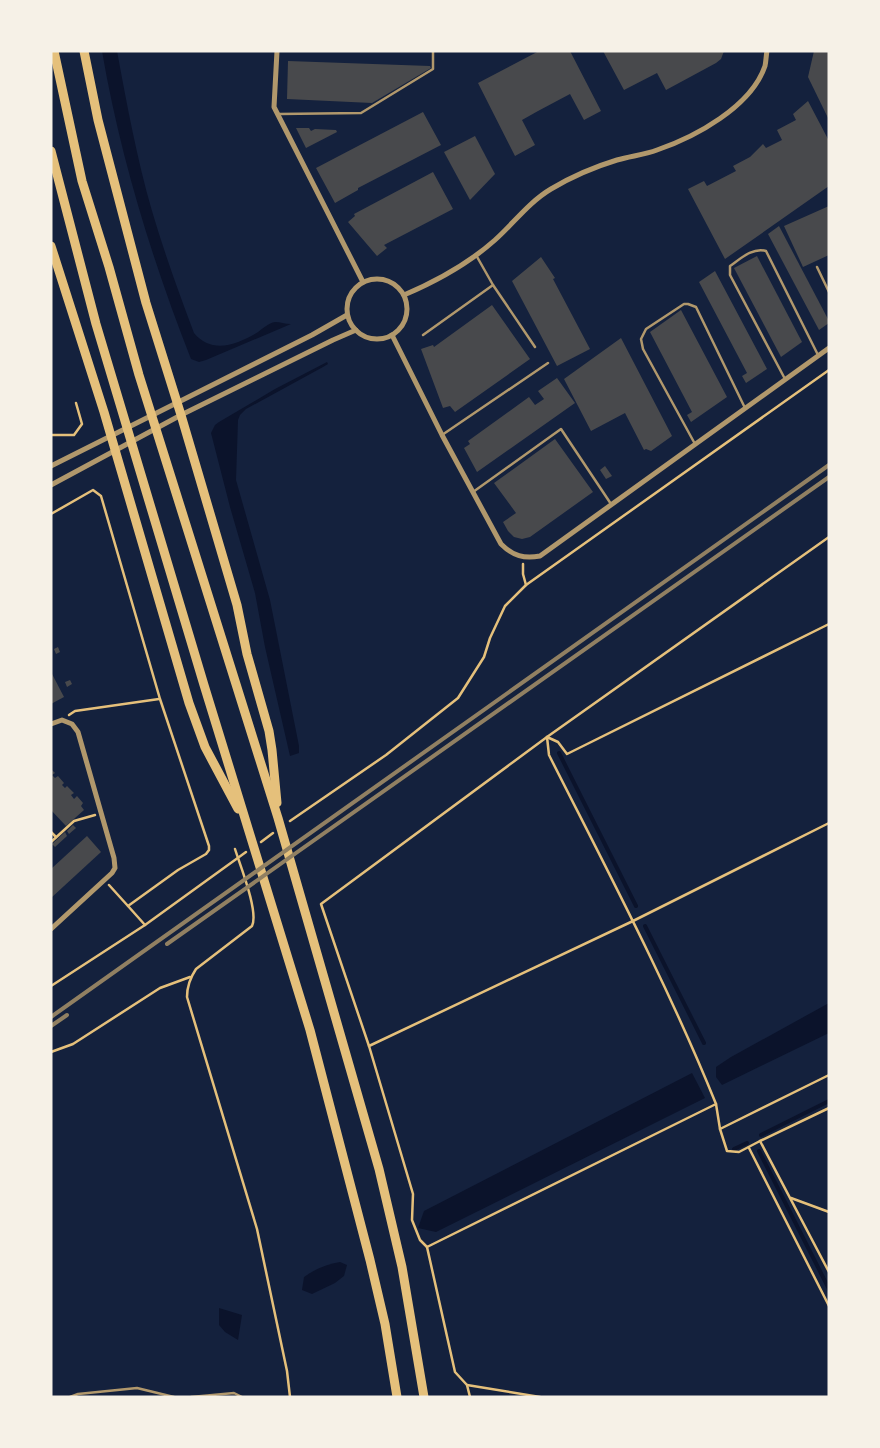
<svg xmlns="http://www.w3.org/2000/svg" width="880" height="1448" viewBox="0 0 880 1448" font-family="Manrope,sans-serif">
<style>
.water{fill:#0b132b}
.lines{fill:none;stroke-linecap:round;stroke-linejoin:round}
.stream{stroke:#0b132b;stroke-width:4}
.building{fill:#48494c}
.path{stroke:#e5c07b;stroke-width:2.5}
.service{stroke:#b1986c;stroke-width:2.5}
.minor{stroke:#b1986c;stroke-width:5}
.trunk{stroke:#e5c07b;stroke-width:9}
.rail{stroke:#918062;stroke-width:4}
</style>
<rect width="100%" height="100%" fill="#14213d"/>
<!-- water -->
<g class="water">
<path d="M102 51H117C127 105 137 159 152 211 164 252 179 293 194 333 212 355 238 344 258 332 262 329 269 323 275 322 280 322 285 324 291 324L206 360 199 362 191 359C152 260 120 156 102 51Z"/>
<path d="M327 362 328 364 323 367 246 409 240 415 238 420 236 480 270 600 299 746V753L290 756 265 647 255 593 230 507 211 433 215 425 219 422 275 389Z"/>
<path d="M829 1003V1033L722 1085 716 1077V1067L731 1057Z"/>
<path d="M692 1073 705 1098 436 1232 418 1228 424 1211Z"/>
<path d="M340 1262 347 1265 344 1276 335 1283 312 1294 302 1290 304 1277C315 1269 327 1264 340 1262Z"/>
<path d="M219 1308 242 1315 238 1340 225 1332 219 1325Z"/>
</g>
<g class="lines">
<!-- stream -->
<g class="stream">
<path d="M559 753 636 906"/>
<path d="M645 926 704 1043"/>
<path d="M761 1135 829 1101"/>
<path d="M734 1149 747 1143"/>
<path d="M759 1151 829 1289"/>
</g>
</g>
<!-- building -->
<g class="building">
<path d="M539 51H570L601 111 584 120 570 94 538 111 522 120 535 145 515 156 478 83Z"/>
<path d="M603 51H724L721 59 716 63 666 90 657 73 624 90Z"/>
<path d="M814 51H829V120L808 77Z"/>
<path d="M288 61 430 66 431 68 372 103 287 99Z"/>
<path d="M808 101 829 141V186L725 259 688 189 704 181 707 186 736 171 733 166 750 157 763 144 766 148 782 140 777 130 796 120 793 114Z"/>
<path d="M423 112 441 145 358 188V190L335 203 316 168Z"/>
<path d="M296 128H309L311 131 315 129 336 130 337 132 306 148Z"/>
<path d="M475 136 495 174 470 200 444 152Z"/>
<path d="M433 172 453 209 384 245 387 248 377 256 348 222 355 216 354 214Z"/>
<path d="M829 206V255L803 267 784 226Z"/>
<path d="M779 226 829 321V323L819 330 768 234Z"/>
<path d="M757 256 802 342 781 357 734 268Z"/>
<path d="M541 257 555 278 553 279 590 349 557 366 512 281Z"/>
<path d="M715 271 767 369 746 383 742 376 747 373 699 282Z"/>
<path d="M492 305 530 359 455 412 450 406 443 408 421 349 433 345 434 347Z"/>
<path d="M681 310 727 397 691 422 687 415 692 412 650 332Z"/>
<path d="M621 338 672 436 651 451 646 449 644 450 625 413 591 431 564 379Z"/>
<path d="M557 378 575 403 477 472 464 448 470 444 468 441 529 397 535 405 544 399 538 391Z"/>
<path d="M555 439 593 492 530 537 522 539 514 537 508 531 503 522 516 513 494 483Z"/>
<path d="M605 466 612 476 606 479 600 470Z"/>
<path d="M58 647 60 652 56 654 54 649Z"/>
<path d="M51 672 64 697 51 704Z"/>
<path d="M70 680 72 684 67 687 65 682Z"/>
<path d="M51 769 55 773 52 775 55 778 58 776 64 783 62 785 65 788 67 786 74 793 71 795 74 799 77 796 83 803 81 806 84 810 66 826 51 810Z"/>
<path d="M73 825 76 828 69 834 67 831Z"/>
<path d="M65 832 67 836 55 847 52 844Z"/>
<path d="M87 836 101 852 51 898V869Z"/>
</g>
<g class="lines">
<!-- path -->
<g class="path">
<path d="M51 435H74L82 424 76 403"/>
<path d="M51 514 93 490 101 496 160 699 209 846V850L206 854 178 870 128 906 109 885"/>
<path d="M523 564V574L526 585"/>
<path d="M69 715 75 711 159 699"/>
<path d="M547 737 549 755C607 870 668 985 716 1104L427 1247 420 1240 412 1220 413 1194 369 1046 633 921 829 823"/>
<path d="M547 737 558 742 567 754 829 624"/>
<path d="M290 821 386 755 458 698 484 657 490 638 505 606 526 585 829 370"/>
<path d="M51 832 56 837"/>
<path d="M51 842 74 821 95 815"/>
<path d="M261 842 273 833"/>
<path d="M235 849C240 865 259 912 252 926L196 969C190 978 187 986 187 997L257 1229 287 1371 290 1397"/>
<path d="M128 906 145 925"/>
<path d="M51 986 145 925 246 852"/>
<path d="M369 1046 321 904 547 737 829 537"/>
<path d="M51 1052 73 1044 160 988 190 977"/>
<path d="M716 1104 720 1129 727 1151 739 1152 760 1141 829 1108"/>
<path d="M720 1129 829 1075"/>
<path d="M760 1141 829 1272"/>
<path d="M749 1148 829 1306"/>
<path d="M791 1198 829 1212"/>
<path d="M427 1247 455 1372 467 1385 470 1397"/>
<path d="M467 1385 540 1397"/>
</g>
<!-- service -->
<g class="service">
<path d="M279 114 361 113 433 69V51H432"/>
<path d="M476 255 493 285 535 347"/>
<path d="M817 267 829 292"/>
<path d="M423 335 493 285"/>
<path d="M785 379 730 275V266C740 259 753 247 766 251L818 355"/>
<path d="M442 435 548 363"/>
<path d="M695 444 643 349 641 339 646 329 684 304H688L696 307 745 408"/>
<path d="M473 492 561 429 611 504"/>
<path d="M70 1397 78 1394 137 1388 174 1397"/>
<path d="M191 1397 234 1393 242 1397"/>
</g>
<!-- minor -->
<g class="minor">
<path d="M277 51 274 107 363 282"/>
<circle cx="377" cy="309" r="30"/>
<path d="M404 295C437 281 468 264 495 240 513 224 529 202 551 189 571 177 594 167 617 160 630 156 644 155 657 150 695 137 751 107 765 66 766 62 766 56 767 51"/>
<path d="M392 335 442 435 501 544C513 556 524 559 540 556L829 348"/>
<path d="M51 466 312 335 347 315"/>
<path d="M51 485 181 415 333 340 356 330"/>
<path d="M51 724 62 720 72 724 78 732 114 858 115 868 112 873 51 929"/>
</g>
<!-- trunk -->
<g class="trunk">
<path d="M54 51 82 181 109 267 139 375 278 818 379 1169 402 1267 424 1397"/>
<path d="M84 51 98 120 146 303 181 415 237 605 247 654 269 731 272 750 277 803"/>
<path d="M51 151 96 324 204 685 310 1030 370 1260 385 1324 397 1397"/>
<path d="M51 246 104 412 189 703 205 747 238 809"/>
</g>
<!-- rail -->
<g class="rail">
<path d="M167 944 829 477"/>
<path d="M51 1017 829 465"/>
<path d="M51 1026 67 1015"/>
</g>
</g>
<!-- border -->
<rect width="880" height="1448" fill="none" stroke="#f6f1e7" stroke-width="105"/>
</svg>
